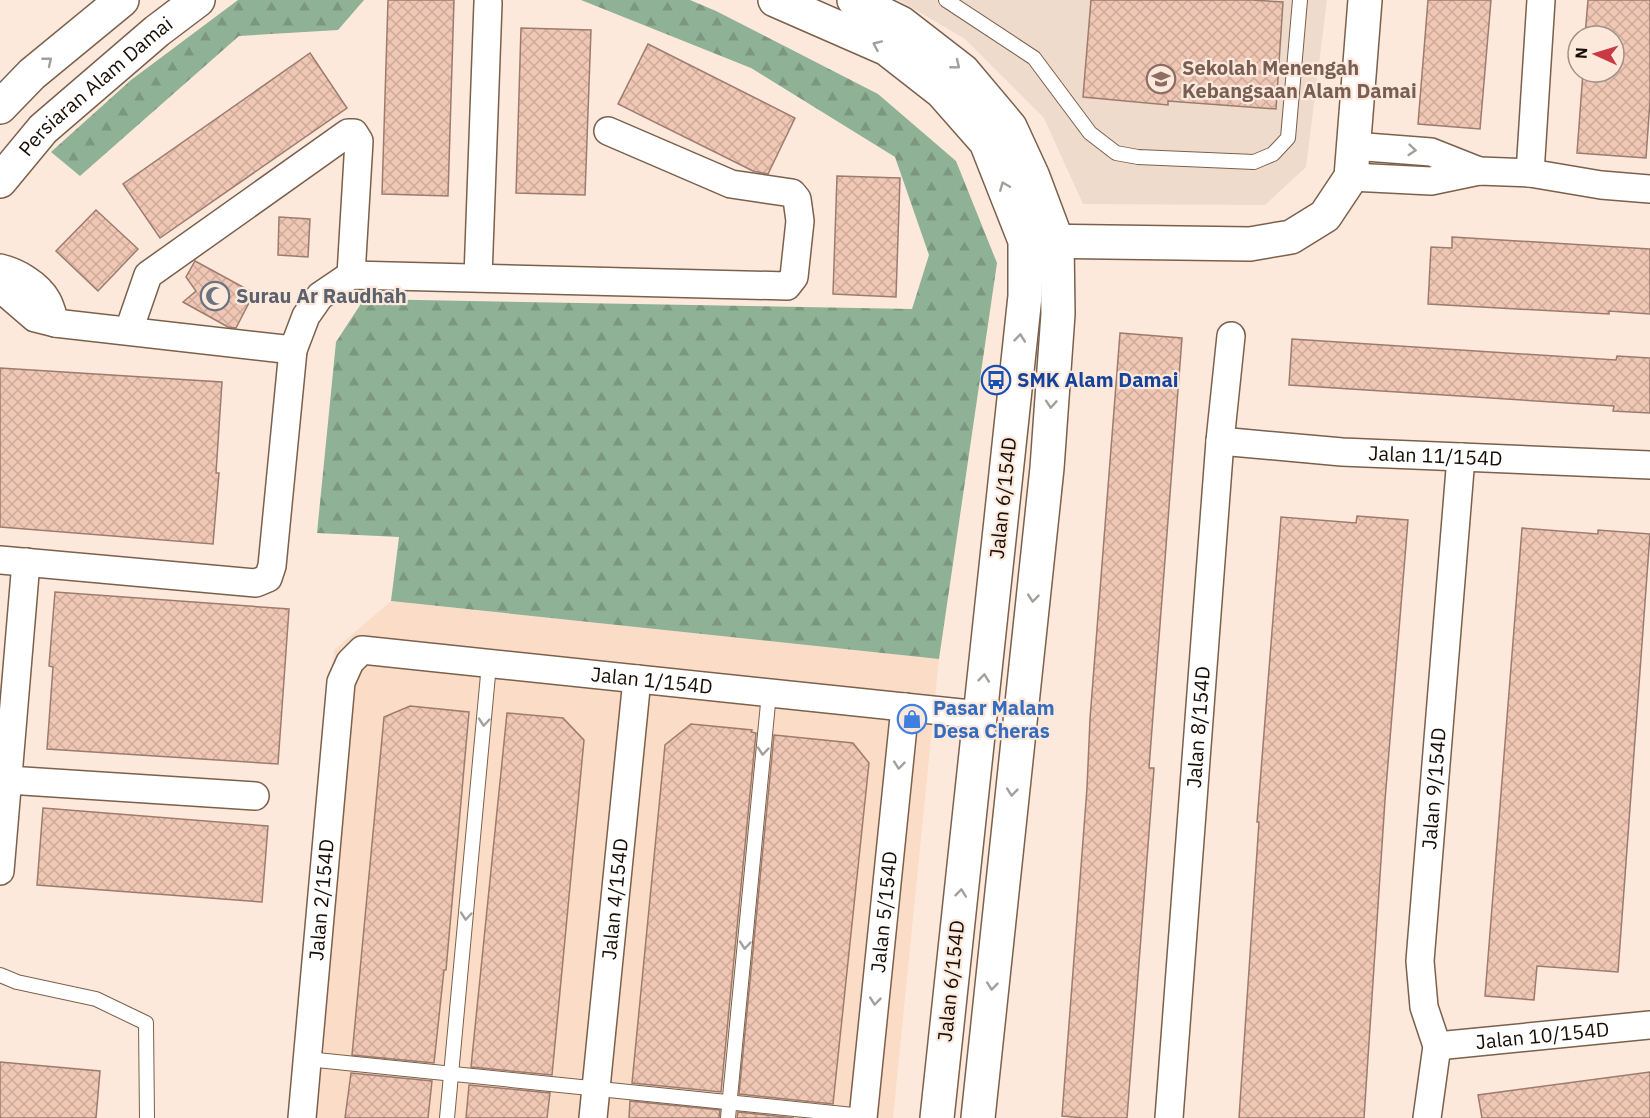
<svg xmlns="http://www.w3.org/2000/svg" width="1650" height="1118" viewBox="0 0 1650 1118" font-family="'IBM Plex Sans',sans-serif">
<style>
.built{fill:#fbddc7}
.education{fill:#eedbcb}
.forest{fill:url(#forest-firs)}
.building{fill:url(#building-cross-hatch);stroke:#9d7c6d;stroke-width:1.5}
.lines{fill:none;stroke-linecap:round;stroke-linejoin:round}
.service-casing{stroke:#7b604c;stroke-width:16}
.minor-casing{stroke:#7b604c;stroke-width:30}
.tertiary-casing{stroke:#7b604c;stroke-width:36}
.service{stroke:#fff;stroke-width:14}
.minor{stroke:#fff;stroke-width:27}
.tertiary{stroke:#fff;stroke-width:33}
.oneway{stroke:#a39f9b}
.labels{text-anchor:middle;stroke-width:4.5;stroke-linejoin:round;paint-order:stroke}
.education-label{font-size:20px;font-weight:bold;fill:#785e54;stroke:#fce9db;text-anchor:start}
.street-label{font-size:20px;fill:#180e06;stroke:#fce9db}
.worship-label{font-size:20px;font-weight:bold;fill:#5b616d;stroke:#fce9db;text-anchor:start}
.transit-label{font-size:20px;font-weight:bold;fill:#164399;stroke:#fce9db;text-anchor:start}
.shop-label{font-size:20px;font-weight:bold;fill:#366cbe;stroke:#fce9db;text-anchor:start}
</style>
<defs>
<pattern id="forest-firs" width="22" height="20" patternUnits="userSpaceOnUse" patternTransform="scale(1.5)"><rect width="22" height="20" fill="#8fb196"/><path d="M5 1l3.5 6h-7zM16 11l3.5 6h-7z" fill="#7b9780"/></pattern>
<pattern id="building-cross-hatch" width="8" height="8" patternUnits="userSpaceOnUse" patternTransform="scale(1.5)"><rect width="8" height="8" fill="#f0c7b5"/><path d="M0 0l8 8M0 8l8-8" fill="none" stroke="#cdaa9a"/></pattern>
</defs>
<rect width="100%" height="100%" fill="#fce9db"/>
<!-- built -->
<path class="built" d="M391 601 939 659 893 1118H288L334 650Z"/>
<!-- education -->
<path class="education" d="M899 0H1327L1306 167 1265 205 1083 204 1044 118 965 39Z"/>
<!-- forest -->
<g class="forest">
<path d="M238 0H364L338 30 239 36 80 176 51 152 131 80Z"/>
<path d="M581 0H690L716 11 878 94 956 161 997 263 939 659 391 601 399 537 317 533 336 342 364 299 912 309 929 255 895 157 751 68Z"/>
</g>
<!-- building -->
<g class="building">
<path d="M388 0H454L448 196 382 194Z"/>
<path d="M1091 0H1252L1283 2 1276 109 1168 101V105L1083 97Z"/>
<path d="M1428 0H1491L1480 129 1418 124Z"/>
<path d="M1588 0H1650V101L1646 158 1577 153 1583 72H1614V36H1585Z"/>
<path d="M521 28 591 30 585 195 516 193Z"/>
<path d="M648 44 795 118 768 174 753 171 618 104Z"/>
<path d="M310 53 347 108 160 238 123 184Z"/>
<path d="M837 176 900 178 896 297 833 294Z"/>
<path d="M96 210 138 249 98 291 56 251Z"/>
<path d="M279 217 310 219 308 257 278 255Z"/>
<path d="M1452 237 1650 249V314L1609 311V314L1428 304 1431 247 1452 248Z"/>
<path d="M195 261 254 293 236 328 228 327 183 302 196 291 186 277Z"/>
<path d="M1120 333 1182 338 1149 768H1154L1127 1118H1084L1062 1116 1087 788 1090 719Z"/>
<path d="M1292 339 1616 360 1617 356 1650 358V413L1613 411 1614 406 1289 385Z"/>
<path d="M0 368 222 382 216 473H219L213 544 0 527Z"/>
<path d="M1357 516 1408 520 1385 800 1364 1118H1239L1259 822H1257L1281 517 1356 523Z"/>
<path d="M1522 528 1598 534V530L1650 534 1618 972 1537 966 1534 1000 1485 996Z"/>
<path d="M55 592 289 609 278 764 47 749 53 667 49 666Z"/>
<path d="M410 706 469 712 446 970H444L434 1063 352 1055 384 717Z"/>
<path d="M507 713 563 718 584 740 552 1075 471 1067Z"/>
<path d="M691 724 752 730 751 732 756 733 721 1092 632 1083 665 745Z"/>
<path d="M774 735 853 743 869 763 833 1104 739 1094Z"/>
<path d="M43 808 268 826 262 902 37 885Z"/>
<path d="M0 1062 100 1071 96 1118H0Z"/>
<path d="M1650 1072V1118H1482L1478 1095Z"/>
<path d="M351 1073 432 1081 428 1118H345Z"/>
<path d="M469 1085 550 1093 547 1118H466Z"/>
<path d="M630 1101 720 1110 719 1118H629Z"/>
<path d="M738 1112 794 1118H737Z"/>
</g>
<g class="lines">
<!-- service casing -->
<g class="service-casing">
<g id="service">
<path d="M946 0 1034 58 1090 133 1116 153 1138 157 1254 162 1273 154 1288 138 1300 0"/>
<path d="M0 975 17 982 96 999 146 1023 147 1118"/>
<path d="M307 1059 863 1116"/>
<path d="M447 1118 489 664"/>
<path d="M728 1118 769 693"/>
</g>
</g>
<!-- minor casing -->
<g class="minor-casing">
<g id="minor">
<path d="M1353 146 1431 152 1479 171"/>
<path d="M1530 173 1541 0"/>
<path d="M1351 177 1431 181 1479 171 1530 173 1601 185 1650 189"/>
<path d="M0 268C17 272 38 284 47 300 51 307 53 316 55 323"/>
<path d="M478 277 488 3"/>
<path d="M0 288 35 318 55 323 293 350"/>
<path d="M129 330 148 275 348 133H354L359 141 351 275"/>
<path id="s1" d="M1220 441 1342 452 1650 465"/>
<path d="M0 560 256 583 268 578 272 566 293 350 306 316 320 296 351 275 787 286 794 277 800 221 797 199 792 193 731 184 608 131"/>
<path d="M8 780 255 796"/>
<path d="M0 871 26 562"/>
<path id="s2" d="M1437 1046 1650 1025"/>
<path id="s3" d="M302 1118 341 682 350 662 362 650 980 715"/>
<path id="s4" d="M593 1118 637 679"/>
<path id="s5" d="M863 1118 905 707"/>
<path id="s6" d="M1169 1118 1220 441 1231 336"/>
<path id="s7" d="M1427 1118 1437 1046 1424 1007 1420 961 1461 457"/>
</g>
</g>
<!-- tertiary casing -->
<g class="tertiary-casing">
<g id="tertiary">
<path d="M775 0 887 49 942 92 986 142 1025 241V296L937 1118"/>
<path d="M854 0 901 23 963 71 1010 127 1033 177 1057 241 1058 314 1047 468 978 1118"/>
<path d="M0 107 32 74 122 0"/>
<path id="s8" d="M0 181 43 129 157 31 198 0"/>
<path d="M1036 241 1250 244 1291 237 1325 216 1351 177 1365 0"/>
</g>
</g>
<!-- service -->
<use href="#service" class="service"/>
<!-- minor -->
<use href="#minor" class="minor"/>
<!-- tertiary -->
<use href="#tertiary" class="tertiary"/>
</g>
<!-- one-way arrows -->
<defs><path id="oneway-chevron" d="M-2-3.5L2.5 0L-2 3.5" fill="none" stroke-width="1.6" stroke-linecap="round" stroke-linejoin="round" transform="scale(1.5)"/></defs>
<g class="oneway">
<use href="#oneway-chevron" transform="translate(877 45) rotate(-156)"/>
<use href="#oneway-chevron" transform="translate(48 61) rotate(-39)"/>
<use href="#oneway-chevron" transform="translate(956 65) rotate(39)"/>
<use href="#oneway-chevron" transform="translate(1412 150) rotate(5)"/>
<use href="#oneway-chevron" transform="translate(1004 186) rotate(-112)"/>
<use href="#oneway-chevron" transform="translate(1020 338) rotate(-84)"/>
<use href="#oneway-chevron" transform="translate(1051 404) rotate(94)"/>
<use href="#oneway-chevron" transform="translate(1033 598) rotate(96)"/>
<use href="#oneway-chevron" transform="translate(984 678) rotate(-84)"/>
<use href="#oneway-chevron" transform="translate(484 722) rotate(95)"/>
<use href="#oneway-chevron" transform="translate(763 751) rotate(95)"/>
<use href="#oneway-chevron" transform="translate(899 765) rotate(96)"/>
<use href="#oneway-chevron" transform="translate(1012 792) rotate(96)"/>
<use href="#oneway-chevron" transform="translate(961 893) rotate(-84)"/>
<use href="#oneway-chevron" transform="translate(466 916) rotate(95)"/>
<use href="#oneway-chevron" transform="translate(745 945) rotate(95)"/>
<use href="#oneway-chevron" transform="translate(992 986) rotate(96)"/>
<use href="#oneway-chevron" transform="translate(875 1001) rotate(96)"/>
</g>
<!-- icons -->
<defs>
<g id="school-ring" transform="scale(1.5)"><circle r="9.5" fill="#fce9db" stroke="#8d6e63" stroke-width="1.5"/><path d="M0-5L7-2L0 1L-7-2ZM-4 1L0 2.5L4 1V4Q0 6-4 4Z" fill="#8d6e63"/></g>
<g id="mosque-ring" transform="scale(1.5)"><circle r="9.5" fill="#fce9db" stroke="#6b7280" stroke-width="1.5"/><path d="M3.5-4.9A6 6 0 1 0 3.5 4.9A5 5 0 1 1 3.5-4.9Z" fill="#6b7280"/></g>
<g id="bus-ring" transform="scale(1.5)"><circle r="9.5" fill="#fce9db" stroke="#1a4fb4" stroke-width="1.5"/><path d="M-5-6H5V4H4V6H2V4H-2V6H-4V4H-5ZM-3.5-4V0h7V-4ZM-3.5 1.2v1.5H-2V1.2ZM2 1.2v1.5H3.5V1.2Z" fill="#1a4fb4"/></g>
<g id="shop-ring" transform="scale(1.5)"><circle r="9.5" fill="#fce9db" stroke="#3f7fe0" stroke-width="1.5"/><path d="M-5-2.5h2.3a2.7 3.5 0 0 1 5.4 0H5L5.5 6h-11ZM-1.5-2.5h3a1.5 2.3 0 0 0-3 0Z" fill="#3f7fe0"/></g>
</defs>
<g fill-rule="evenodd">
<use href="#school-ring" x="1161" y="79"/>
<use href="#mosque-ring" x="215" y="296"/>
<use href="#bus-ring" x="996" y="380"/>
<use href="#shop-ring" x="912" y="719"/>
</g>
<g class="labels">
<!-- education labels -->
<g class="education-label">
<text x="1182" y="75">Sekolah Menengah<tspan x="1182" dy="23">Kebangsaan Alam Damai</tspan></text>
</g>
<!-- street labels -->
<g class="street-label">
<text dy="7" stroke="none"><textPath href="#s8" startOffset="135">Persiaran Alam Damai</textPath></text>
<text dy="7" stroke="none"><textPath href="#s1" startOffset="216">Jalan 11/154D</textPath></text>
<text transform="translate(1003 498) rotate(-84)" y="7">Jalan 6/154D</text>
<text dy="7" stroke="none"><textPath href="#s3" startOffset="768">Jalan 1/154D</textPath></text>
<text dy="7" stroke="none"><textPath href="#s6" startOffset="392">Jalan 8/154D</textPath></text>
<text dy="7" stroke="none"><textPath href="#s7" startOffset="333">Jalan 9/154D</textPath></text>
<text dy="7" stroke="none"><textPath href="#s4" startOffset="220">Jalan 4/154D</textPath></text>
<text dy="7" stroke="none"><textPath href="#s3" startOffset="219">Jalan 2/154D</textPath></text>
<text dy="7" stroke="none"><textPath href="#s5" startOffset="207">Jalan 5/154D</textPath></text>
<text transform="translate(951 981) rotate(-84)" y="7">Jalan 6/154D</text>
<text dy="7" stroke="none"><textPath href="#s2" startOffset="106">Jalan 10/154D</textPath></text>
</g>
<!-- worship labels -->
<g class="worship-label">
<text x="236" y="303">Surau Ar Raudhah</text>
</g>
<!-- transit labels -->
<g class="transit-label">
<text x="1017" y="387">SMK Alam Damai</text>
</g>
<!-- shop labels -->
<g class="shop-label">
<text x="933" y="715">Pasar Malam<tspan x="933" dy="23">Desa Cheras</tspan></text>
</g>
</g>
<!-- north arrow -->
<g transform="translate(1596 54) rotate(274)"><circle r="28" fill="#fce9db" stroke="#a19186" stroke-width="1.5"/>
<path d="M0-4.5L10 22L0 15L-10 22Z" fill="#ca3a43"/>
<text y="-9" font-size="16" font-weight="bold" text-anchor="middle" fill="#180e06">N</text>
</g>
</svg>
